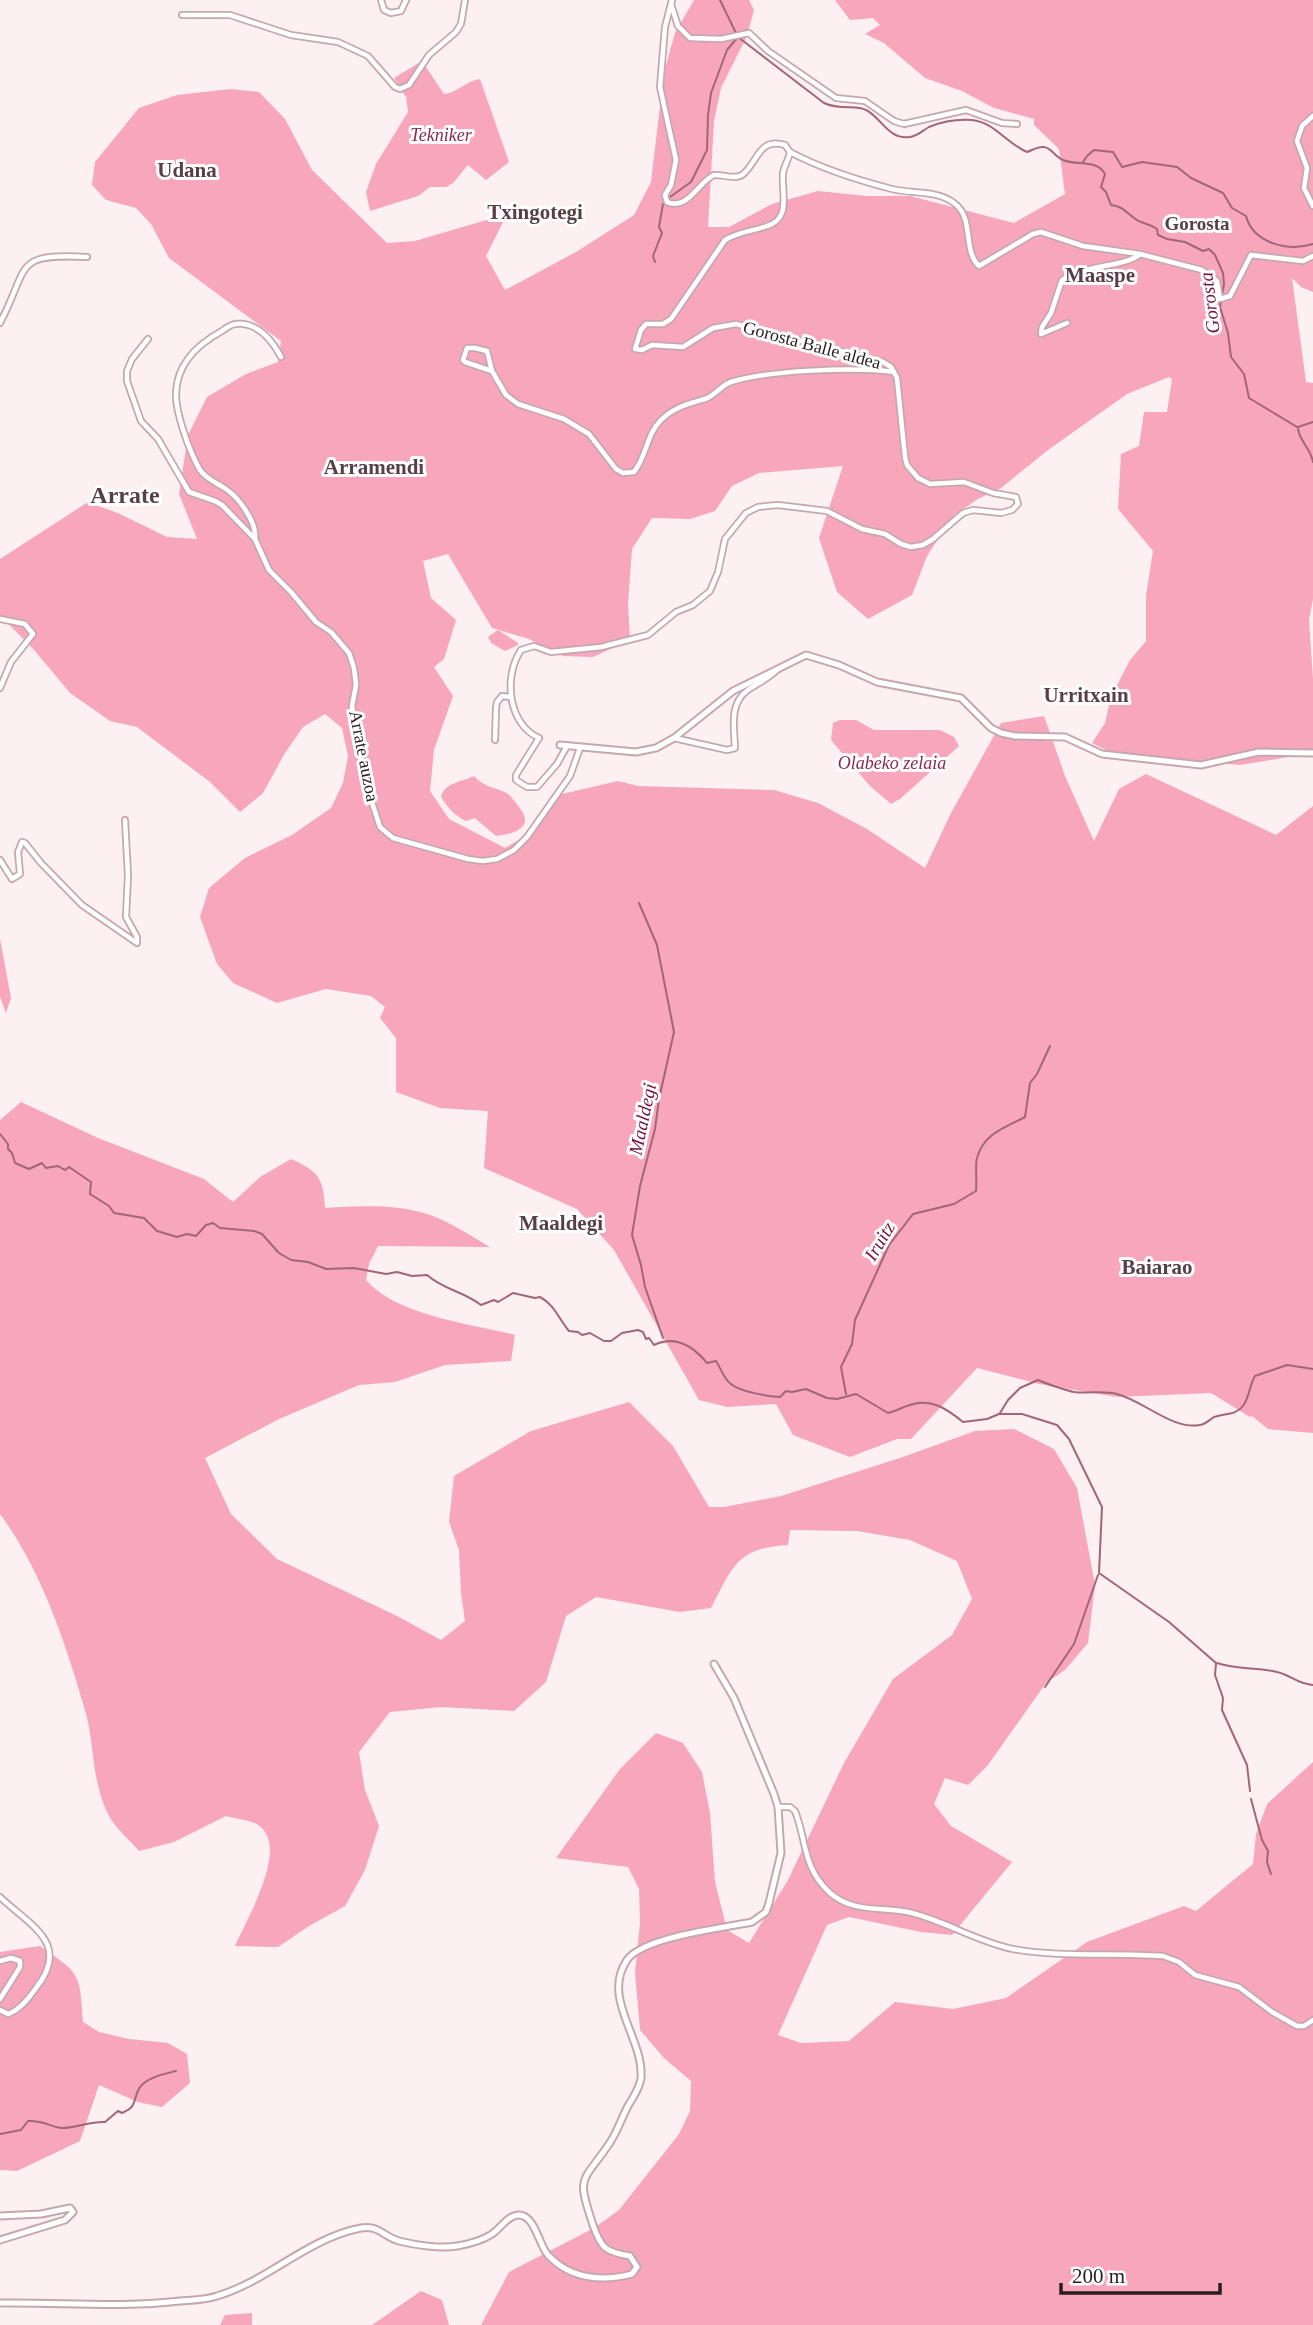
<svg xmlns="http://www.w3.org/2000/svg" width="1313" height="2325" viewBox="0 0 1313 2325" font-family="'Times New Roman',serif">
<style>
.green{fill:#f7a6bb}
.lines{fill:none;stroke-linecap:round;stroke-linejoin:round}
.stream{stroke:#a26677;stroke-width:2}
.minor-casing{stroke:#c5a8af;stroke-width:8}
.tertiary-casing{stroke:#c5a8af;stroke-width:9}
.minor{stroke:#fff;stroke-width:4.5}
.tertiary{stroke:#fff;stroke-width:5}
.labels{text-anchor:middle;stroke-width:6;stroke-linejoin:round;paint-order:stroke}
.park-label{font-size:18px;font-style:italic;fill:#892a4c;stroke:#fff}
.street-label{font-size:18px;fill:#281d20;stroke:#fff}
.neighbourhood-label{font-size:19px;font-weight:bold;fill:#573f45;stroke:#fff}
.water-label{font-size:19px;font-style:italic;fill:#74143b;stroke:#fff}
.quarter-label{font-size:21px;font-weight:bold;fill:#573f45;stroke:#fff}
.district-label{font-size:24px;font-weight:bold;fill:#573f45;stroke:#fff}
</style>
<rect width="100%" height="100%" fill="#fcf0f2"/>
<!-- green -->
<g class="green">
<path d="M694 0H749L754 10 747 36 721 88 714 121 708 227H729L772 204 818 191 866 196H910L1014 223 1065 194 1059 149 1034 125V119L994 108 962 91 925 78 884 43 865 34 880 25 873 18 850 20 835 0H1313V292L1301 287 1292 278 1306 382 1313 383V599L1309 620 1313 679V753L1240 765 1112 753 1092 743 1105 723 1111 697 1130 660 1146 641V596L1153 551 1118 509 1121 454 1139 446 1144 412H1167L1172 379 1169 377 1127 394 1048 450 1001 488 978 499 954 515 927 556 912 595 868 619 837 592 819 538 843 466 759 473 732 486 715 511 690 519 652 518 632 549 628 604 630 640 593 657 563 656 529 639 492 628 448 554 423 561 431 598 456 620 444 659 434 667 453 696 434 750 430 791 449 819 505 848 520 839 562 794 618 781 638 786 774 790 818 803 867 829 925 868 951 813 1001 723 1044 716 1065 776 1094 841 1119 789 1146 774 1276 835 1313 806V1433L1268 1429 1252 1416 1250 1417 1211 1393 1117 1397 1039 1384 977 1368 911 1439H897L850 1457 793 1435 776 1404 727 1407 699 1400 614 1250 577 1209 484 1168 488 1111 440 1108 396 1092V1038L380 1018 385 1007 371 996 326 989 277 1003 233 983 217 964 200 917 209 888 245 858 292 835 331 808 343 783 348 756 342 728 325 714 303 727 285 753 263 793 240 812 210 782 137 727 110 721 70 693 35 651 0 615V559L88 502 120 514 167 537 197 539 179 494 188 435 207 397 246 374 278 362 281 341 169 258 151 224 136 208 106 200 92 185 95 162 139 108 177 95 231 89 259 92 285 119 312 170 387 243 415 241 507 214 486 256 505 290 576 252 634 215 651 182 664 72 675 33Z"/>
<path d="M422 61 444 94C457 93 466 81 480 79L509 162 486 180 468 165 453 183 446 187H430L418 196 370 211 366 192 376 164 408 112 406 97 394 78Z"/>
<path d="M498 630 518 643V645L505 651 491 643 488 637Z"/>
<path d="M840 720H856L874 730H940L954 737 959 746 900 799 891 804 870 786 831 740 833 723Z"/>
<path d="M474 776C486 789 495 786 508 794 512 797 516 803 519 807 536 828 513 834 496 836L475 818 466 821C454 815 448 808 441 797 445 782 462 782 474 776Z"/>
<path d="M0 939 11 998 6 1013 0 997Z"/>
<path d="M21 1102 98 1138 204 1179 233 1202 260 1177 291 1159C319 1172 323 1177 325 1208 362 1206 402 1203 438 1218 456 1226 473 1237 490 1247L378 1246 369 1264 366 1280C395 1315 471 1324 515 1335L511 1361 445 1365 395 1382 359 1385 279 1419 205 1458 231 1514 277 1559 397 1616 441 1640 465 1621 461 1593 459 1550 449 1522 454 1476 531 1431 629 1402 673 1446 709 1507H724L781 1496 903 1457 975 1431 1014 1429 1054 1449 1077 1488 1095 1585 1088 1643 1065 1670 1046 1683 988 1765 968 1785 945 1778 934 1804 951 1826 1012 1862 952 1935 921 1932 849 1917 827 1925 778 2035 801 2043 849 2041 895 2002 953 2009 1006 1998 1087 1942 1184 1906 1196 1911 1253 1864 1256 1834 1267 1804 1313 1762V2325H481L509 2272 594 2228 619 2210 679 2134 690 2111 691 2081 664 2058 640 2030 635 1973 640 1923 639 1889 628 1867 556 1858 620 1769 656 1733 683 1743 702 1772 710 1813 715 1882 727 1930 749 1943 788 1880 844 1763 893 1679 952 1635 972 1599 957 1561 910 1540 857 1531 790 1530 788 1545C737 1548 733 1566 711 1608L680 1612 596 1597 566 1616 546 1682 514 1711 441 1707 390 1712 359 1752 365 1790 379 1826 365 1870 345 1906 309 1926 278 1947 235 1946C246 1920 291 1846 258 1825 251 1820 236 1819 226 1816L174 1842 139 1851C129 1839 114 1827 108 1814 91 1780 95 1744 85 1710 65 1642 42 1571 0 1514V1120Z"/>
<path d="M40 1946C80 1974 80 1972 83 2022L99 2032 129 2039 168 2043 187 2054 190 2083 162 2107 138 2102 99 2085 80 2141 17 2171 0 2170V1952Z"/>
<path d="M421 2291 442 2300 449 2325H372Z"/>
<path d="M252 2313V2325H220L225 2315Z"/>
</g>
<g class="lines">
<!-- stream -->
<g class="stream">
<path d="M720 0 736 33"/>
<path d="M1083 162 1087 156 1094 150 1113 152 1122 167 1142 162 1177 167 1191 178 1223 193 1232 208 1246 216C1253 243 1288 252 1313 244"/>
<path d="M670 197 691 182 707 150 708 115 711 93 727 50 738 37 824 103C841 111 856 104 866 110 882 118 888 140 910 137 918 136 922 131 929 127 941 122 958 119 972 120 994 122 1007 144 1027 152 1033 150 1038 146 1044 147 1052 148 1055 157 1063 160 1077 166 1097 159 1105 174L1101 187 1106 192 1111 205C1125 206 1129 217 1141 222 1147 224 1151 225 1157 229L1158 235 1167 239 1185 242 1203 251 1209 249 1215 255 1223 273 1224 284 1220 307 1228 333 1231 357 1244 374 1249 398 1297 427"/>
<path d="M655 262 653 256 662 233 659 227 663 204"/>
<path d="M1298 427 1313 422"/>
<path d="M1298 429C1300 442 1311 449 1313 462"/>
<path d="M639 903 657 945 674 1032 659 1099 655 1129 640 1186 632 1235 641 1265 645 1287 663 1338"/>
<path d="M0 1134 8 1144V1149L12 1153 15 1163 29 1169 42 1163 46 1168 58 1166 65 1170 69 1167 91 1182 90 1194 109 1206 114 1213 144 1218 157 1231 177 1237 187 1234 196 1236 206 1225 213 1223 220 1228 254 1231 262 1234 279 1253 291 1260 308 1262 326 1269 354 1268 386 1274 397 1272 412 1276 427 1275C444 1290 463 1291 481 1305L494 1300 498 1302 513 1293 535 1298 540 1297C555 1305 558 1318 569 1331L578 1332 582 1335 590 1333 604 1341H611L622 1333 638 1330 643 1332 646 1339 649 1338 654 1345C675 1335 693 1346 707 1363L716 1361C722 1370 723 1378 731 1384 740 1392 768 1396 780 1397L786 1391 792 1392 806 1389 827 1398 837 1399 856 1394 888 1413C897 1411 902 1407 910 1405 932 1398 947 1409 963 1422L987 1419 999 1414H1022L1057 1425 1069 1439 1102 1507 1099 1573 1169 1622 1216 1663 1215 1675 1223 1698 1222 1710 1247 1765 1250 1791"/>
<path d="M846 1394 841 1367 852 1344 855 1320 889 1245 913 1214 954 1204 976 1191C977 1182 975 1163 977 1158 984 1133 1005 1128 1025 1117L1030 1083 1037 1074 1050 1046"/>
<path d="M1000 1413 1008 1400 1020 1388 1038 1380C1044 1383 1068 1391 1074 1392 1088 1394 1103 1390 1117 1394 1144 1401 1172 1430 1200 1425 1206 1424 1209 1420 1214 1417 1225 1413 1235 1416 1243 1406 1250 1396 1249 1386 1255 1376L1287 1365 1313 1369"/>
<path d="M1217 1663C1237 1670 1257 1667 1277 1672 1291 1675 1297 1684 1313 1685"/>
<path d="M1045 1687 1074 1644 1098 1575"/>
<path d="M1251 1799 1262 1840 1268 1851 1267 1862 1271 1874"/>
<path d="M0 2134 21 2130 28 2121C42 2120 49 2126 61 2128 71 2129 92 2121 105 2122L118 2111 122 2113C139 2106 132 2099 140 2087 148 2077 164 2074 176 2071"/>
</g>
<!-- minor casing -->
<g class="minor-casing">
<g id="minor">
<path d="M381 0 384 10 391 13 401 11 406 0"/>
<path d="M671 4 678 26 690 38 721 39 749 33 768 51 836 98 865 101 894 121 904 124 966 110 1002 123 1017 124"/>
<path d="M182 15H230L291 35 338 42 368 56 395 87 400 89 409 85 429 55 456 32 461 24 465 0"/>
<path d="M1313 116 1302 126 1297 141 1307 168 1304 188 1313 206"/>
<path d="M790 152C822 169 857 180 892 189 911 194 938 190 954 203 975 218 962 250 979 266L1033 234 1041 232 1083 246 1140 254C1126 267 1082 265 1062 280L1051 313 1042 327 1041 334 1067 323"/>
<path d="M1140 254 1202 270 1217 281 1220 299 1230 296 1251 255 1303 261 1313 256"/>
<path d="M0 323C30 266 12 253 87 257"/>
<path d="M148 339 132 359 127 371V381L141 421 158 439 189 492 215 501 222 505 254 538"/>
<path d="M281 357C272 340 258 322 236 324 231 324 226 328 222 331 198 344 177 364 176 393 175 412 190 453 200 470 206 479 217 483 226 489 239 498 257 522 255 539L269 570 291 592 316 622 331 632 349 653 354 668 356 685 352 706 365 781 380 827 393 838 468 859 483 861 497 859 514 850 527 837 570 776 580 748"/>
<path d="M492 371 465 362 463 360 467 348H475L487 351 492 371 506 395 518 404 564 419 589 434 616 469 623 473 634 472C647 456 646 435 661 420 674 407 688 404 705 399 715 396 721 385 731 382 770 370 853 367 894 372"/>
<path d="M0 619 25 624 33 634 11 662 0 688"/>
<path d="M674 738 727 750 735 748C734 727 729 703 748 690 758 683 768 679 777 670"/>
<path d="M495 740 496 708 497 702 502 696 510 697"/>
<path d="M567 746 557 764 537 787H527L516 780V775L539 738C508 724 503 677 521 650L534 646 551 652 601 647 648 635 676 612 693 605 710 591 718 572 725 539 746 513 758 507 778 505 827 511 862 529 885 534 901 544 911 547 923 545 933 539 963 513 973 510 1001 513 1012 510 1018 504 1016 497 993 493 964 482 930 484 918 478 907 465 905 457 897 378 891 367 883 362 736 324 713 328 683 347 652 345 642 350 635 349 641 330 646 324H663L671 319 725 240C738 232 753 231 767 226 792 219 781 191 783 173 784 166 789 159 790 152L785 145C758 137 758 163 742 175 735 180 722 174 714 175 698 182 688 211 667 202L665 195 671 185 676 160 660 87 665 27 672 0"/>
<path d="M0 860 12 879 20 874 18 852 22 842 25 843 41 863 82 905 137 943V937L126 917 128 875 125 820"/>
<path d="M778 1807H790L795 1811C807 1841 802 1867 830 1893 854 1914 884 1906 912 1913 947 1922 978 1942 1013 1949 1062 1958 1114 1952 1163 1956L1179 1962 1195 1975 1239 1987 1272 2012 1297 2026H1304L1313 2020"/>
<path d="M0 1897C29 1925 72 1943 36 1988 29 1998 20 2010 8 2014L0 2010"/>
<path d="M0 1961 11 1958 20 1961V1967L0 1999"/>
</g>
</g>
<!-- tertiary casing -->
<g class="tertiary-casing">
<g id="tertiary">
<path d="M560 745 636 752 656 748 674 738 733 691 806 655 839 665 877 682 961 698 991 728 1001 733 1015 736 1065 737 1102 754 1201 765 1259 752 1313 753"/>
<path d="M0 2216 41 2214 70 2208 73 2212 65 2220 0 2240"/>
<path d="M0 2303C60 2302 121 2308 180 2301 192 2300 206 2300 217 2296 268 2281 308 2238 361 2228 379 2225 384 2237 399 2241 415 2245 441 2249 457 2246 469 2244 483 2240 492 2234 501 2228 507 2216 518 2215 535 2214 539 2246 548 2255 570 2279 602 2282 632 2274L637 2267 630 2256C605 2252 601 2248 593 2225 576 2174 582 2184 609 2144 617 2133 621 2119 628 2106 633 2097 640 2088 641 2078 644 2038 601 1999 627 1960 643 1937 723 1928 752 1922L766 1912 769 1903 781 1853 778 1807 774 1794 734 1698 714 1664"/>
</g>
</g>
<!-- minor -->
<use href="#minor" class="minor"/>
<!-- tertiary -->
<use href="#tertiary" class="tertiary"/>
</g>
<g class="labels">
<!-- park labels -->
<g class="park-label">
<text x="441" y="141">Tekniker</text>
<text x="892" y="769">Olabeko zelaia</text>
</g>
<!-- street labels -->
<g class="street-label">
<text transform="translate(812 345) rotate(15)" y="6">Gorosta Balle aldea</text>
<text transform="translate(364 756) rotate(79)" y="6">Arrate auzoa</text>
</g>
<!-- neighbourhood labels -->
<g class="neighbourhood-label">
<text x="1197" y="230">Gorosta</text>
</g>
<!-- water labels -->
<g class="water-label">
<text transform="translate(1209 303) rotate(-97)" y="7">Gorosta</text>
<text transform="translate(642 1119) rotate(-78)" y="7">Maaldegi</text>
<text transform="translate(879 1241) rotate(-59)" y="7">Iruitz</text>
</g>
<!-- quarter labels -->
<g class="quarter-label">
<text x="187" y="177">Udana</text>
<text x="535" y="219">Txingotegi</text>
<text x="1100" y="282">Maaspe</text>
<text x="374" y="474">Arramendi</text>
<text x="1086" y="702">Urritxain</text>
<text x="561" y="1230">Maaldegi</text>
<text x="1157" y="1274">Baiarao</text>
</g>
<!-- district labels -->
<g class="district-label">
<text x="125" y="503">Arrate</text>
</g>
</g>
<!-- scale -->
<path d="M1061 2283v10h159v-10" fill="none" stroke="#281d20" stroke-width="3.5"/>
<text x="1072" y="2283" font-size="21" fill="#281d20" stroke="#ffffff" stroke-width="5" paint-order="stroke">200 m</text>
</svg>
